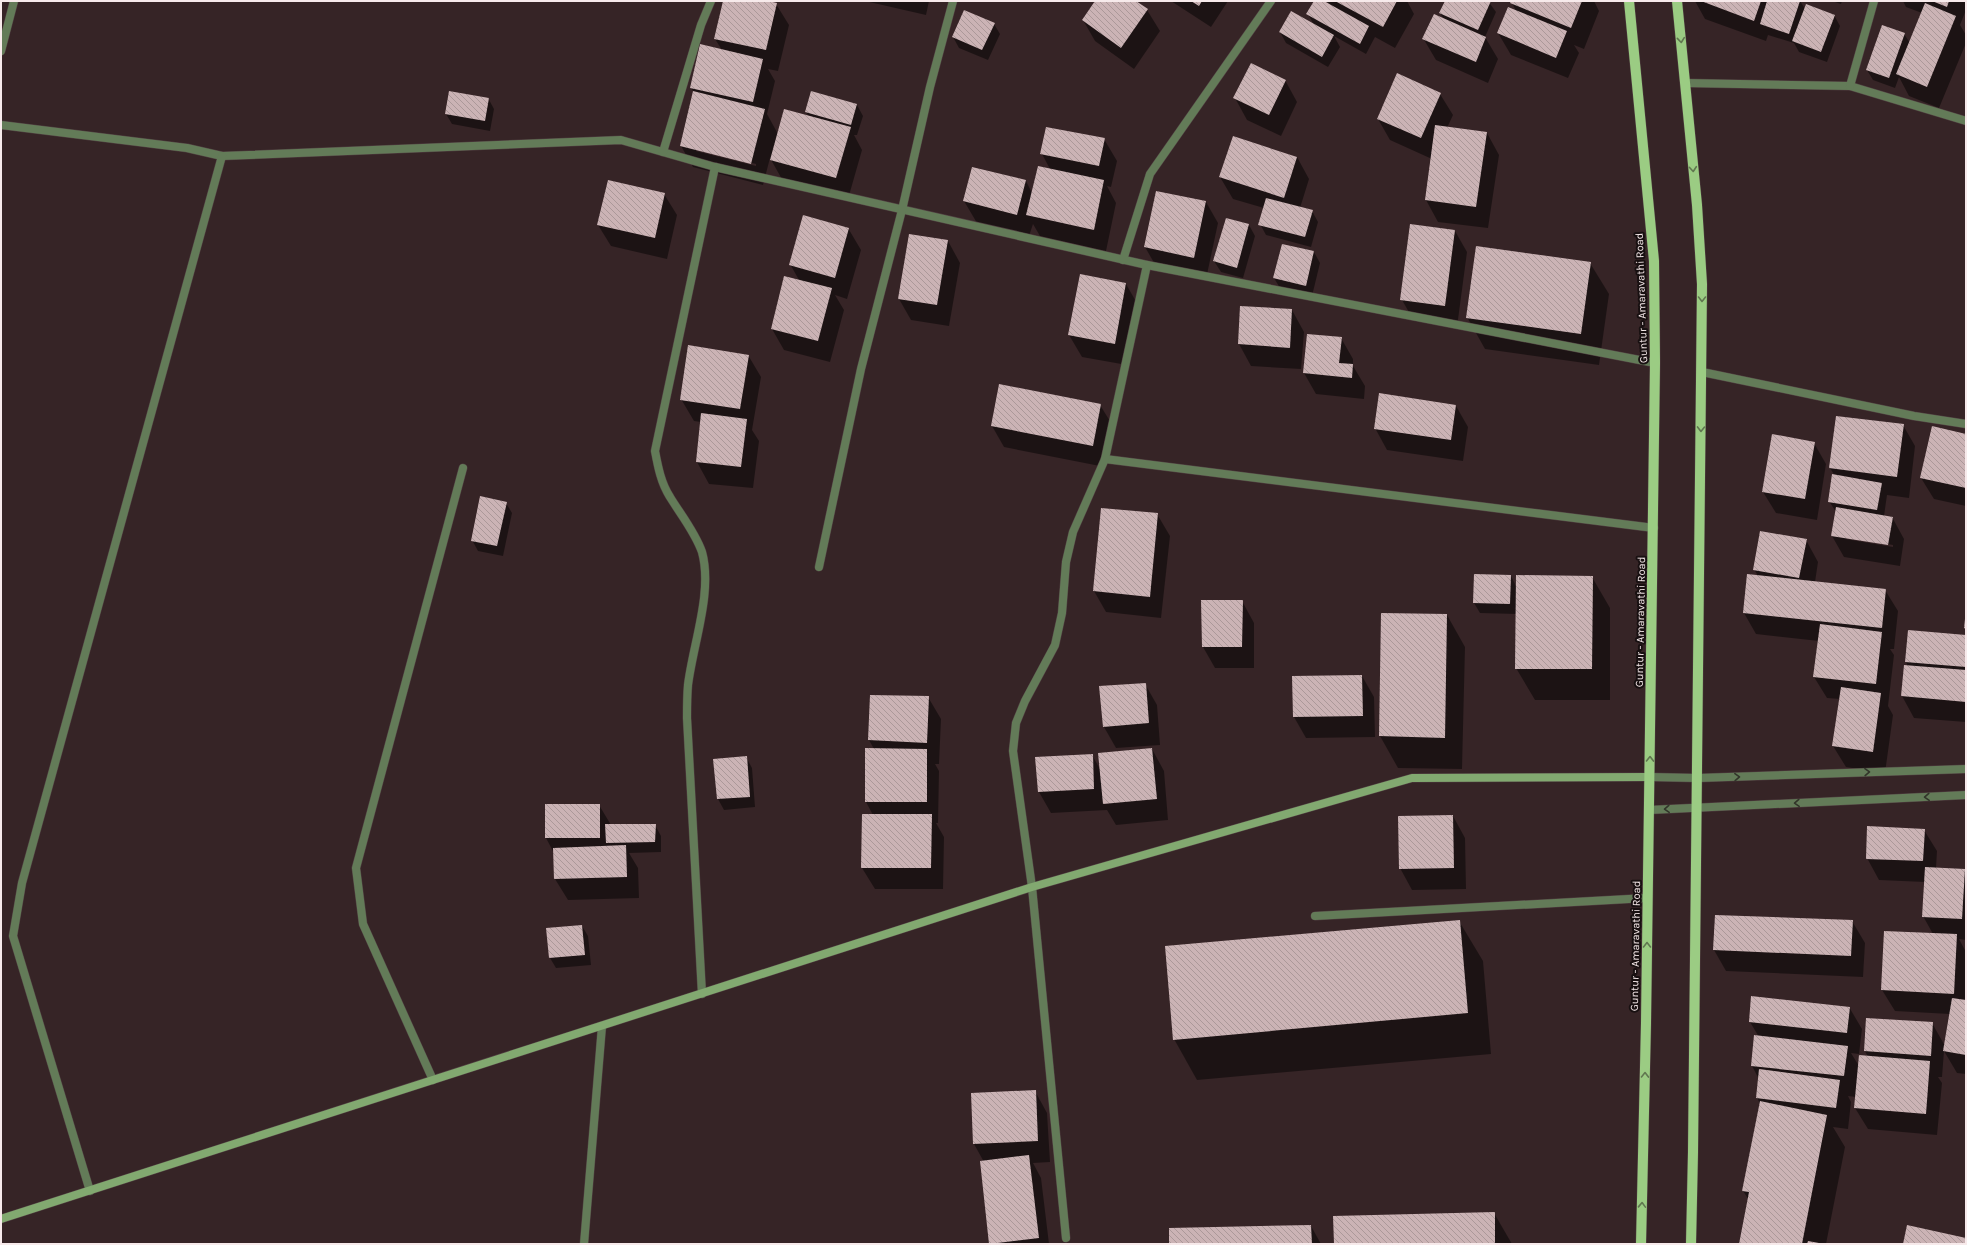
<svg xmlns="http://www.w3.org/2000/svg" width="1967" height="1245" viewBox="0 0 1967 1245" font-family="Karla,sans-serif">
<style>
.shadow{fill:#0007;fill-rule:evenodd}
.building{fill:url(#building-back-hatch)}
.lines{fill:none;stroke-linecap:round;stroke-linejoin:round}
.minor-casing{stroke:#514042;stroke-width:9}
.tertiary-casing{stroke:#514042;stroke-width:9}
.secondary-casing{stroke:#514042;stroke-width:9}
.primary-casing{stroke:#514042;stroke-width:11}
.minor{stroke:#637b58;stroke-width:8}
.tertiary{stroke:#637b58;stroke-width:8}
.secondary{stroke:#82a970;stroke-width:8}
.primary{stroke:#9bcc83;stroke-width:10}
.oneway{stroke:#607750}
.oneway2{stroke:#32352a}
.labels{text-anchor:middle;stroke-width:4;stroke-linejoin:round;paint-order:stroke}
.street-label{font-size:11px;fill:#f7eaeb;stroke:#181011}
</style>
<defs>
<pattern id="building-back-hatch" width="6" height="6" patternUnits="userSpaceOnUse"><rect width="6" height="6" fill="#cbb3b5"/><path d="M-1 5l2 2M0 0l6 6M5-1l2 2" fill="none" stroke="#ab9899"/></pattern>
</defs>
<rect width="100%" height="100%" fill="#362426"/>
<!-- shadow -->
<g class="shadow">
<path d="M724 1H764L776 4 789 25 778 71 768 69 775 81 767 114 778 134 809 117 806 112 812 92 857 105 863 116 857 135H854L862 150 848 199 783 181 770 158 763 185 693 167 681 146 694 93 691 87 722 50 715 39ZM696 149 756 164V166L696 151Z"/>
<path d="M865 1H929L926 15Z"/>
<path d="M1096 1H1135L1147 10 1160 31 1134 69 1095 41 1083 20Z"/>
<path d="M1171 1H1228L1211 27Z"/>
<path d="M1315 1H1322L1329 5 1327 1H1407L1414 14 1395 48 1375 37 1366 54 1334 36 1340 47 1328 67 1286 43 1280 32 1314 25 1308 14Z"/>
<path d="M1446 1H1488L1496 12 1485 37 1498 59 1488 83 1436 60 1423 38 1444 19 1440 13Z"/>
<path d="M1512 1H1594L1599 11 1584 49 1574 45 1579 53 1568 78 1511 55 1498 33 1516 11 1512 3Z"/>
<path d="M1695 1H1800L1805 9 1834 15 1840 26 1827 62 1799 52 1794 43 1768 35 1766 41 1705 19Z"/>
<path d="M1832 1H1842L1841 4Z"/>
<path d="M1903 1H1966V10L1960 25 1966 35V43L1939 108 1909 96 1899 77 1895 88 1873 80 1867 70 1904 34 1910 43 1922 13 1906 7Z"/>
<path d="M994 24 1000 34 988 60 959 48 953 37Z"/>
<path d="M1285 80 1297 102 1281 136 1247 120 1235 98Z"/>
<path d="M1440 94 1453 115 1447 128 1487 133 1499 155 1488 228 1438 222 1426 200 1432 159 1390 140 1378 119Z"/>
<path d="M488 98 494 109 490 131 452 124 446 114Z"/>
<path d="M1104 139 1117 161 1111 187 1107 186 1116 203 1106 251 1040 236 1033 224 1029 236 977 223 964 201 973 168 1026 181 1032 193 1050 169 1042 154Z"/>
<path d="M1297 157 1309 179 1300 208 1312 211 1318 222 1311 247 1266 235 1260 224 1264 208 1233 199 1220 177Z"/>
<path d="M664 194 677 215 667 259 611 246 598 225Z"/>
<path d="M1206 202 1218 223 1206 279 1157 268 1145 247Z"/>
<path d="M1249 225 1255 236 1243 278 1221 272 1214 261Z"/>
<path d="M848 228 861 250 847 299 835 295 844 310 830 362 784 350 772 329 799 280 790 264Z"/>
<path d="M1455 231 1467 252 1457 327 1414 321 1402 300Z"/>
<path d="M948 241 960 263 949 326 911 320 899 299Z"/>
<path d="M1314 252 1320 263 1312 296 1280 288 1274 278Z"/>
<path d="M1590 263 1609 294 1599 365 1485 349 1467 317Z"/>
<path d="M1126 284 1138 305 1127 365 1082 357 1069 335Z"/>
<path d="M1241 307 1292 310 1304 332 1301 369 1251 366 1239 344Z"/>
<path d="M1341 338 1353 359V366L1365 386 1364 399 1316 394 1304 373Z"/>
<path d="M748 355 761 377 752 430 759 441 753 488 709 484 697 462 701 422 694 421 681 399Z"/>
<path d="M1100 405 1113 426 1105 467 1004 447 992 426Z"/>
<path d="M1456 406 1468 427 1463 461 1387 450 1375 428Z"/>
<path d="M1903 425 1915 446 1909 498 1887 495 1884 516 1892 517 1904 539 1900 566 1844 557 1832 536 1836 512 1829 501 1835 476 1830 468ZM1846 537 1893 545V547L1846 539Z"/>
<path d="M1966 435V506L1934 499 1921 478Z"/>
<path d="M1814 443 1826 464 1817 520 1776 513 1763 492Z"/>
<path d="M506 503 512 513 503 556 478 551 472 540Z"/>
<path d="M1157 514 1170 536 1161 618 1106 612 1094 591Z"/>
<path d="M1806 540 1818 562 1815 582 1885 590 1898 611 1894 649H1890L1894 655 1888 706 1893 715 1885 773 1846 767 1833 746 1840 699 1827 698 1814 677 1819 641 1756 634 1744 613 1758 576 1754 569Z"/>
<path d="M1511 576 1517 588 1592 577 1610 608V700H1535L1516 668 1517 614 1480 613 1474 603Z"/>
<path d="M1242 601 1254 623V668H1215L1203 647Z"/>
<path d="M1382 614 1447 615 1465 647 1462 769 1398 768 1380 736Z"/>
<path d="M1966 636V722L1914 718 1902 696 1905 666H1908L1906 662Z"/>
<path d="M1362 676 1374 697 1375 737 1306 738 1294 717Z"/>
<path d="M1145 684 1157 705 1160 745 1116 748 1104 727Z"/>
<path d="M871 696 928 697 941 719 939 764H935L939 771 938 823H936L944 837 943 889H875L862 868 873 815 866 802 874 749 869 740Z"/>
<path d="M1152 749 1164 771 1168 820 1116 825 1107 810 1051 813 1039 792 1092 755 1100 769Z"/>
<path d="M746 757 752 768 755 807 724 810 718 799 714 760Z"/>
<path d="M599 805 611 825H655L661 836V852L629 853 638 868 639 898 568 900 555 879 554 853 546 838Z"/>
<path d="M1453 816 1465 838 1466 889 1412 890 1400 868Z"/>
<path d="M1924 830 1937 851 1936 868 1965 870 1966 872V940L1959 939 1966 952V1074L1957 1073 1944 1051 1942 1077H1938L1942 1083 1937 1135 1868 1129 1855 1108 1856 1097 1848 1096 1851 1102 1848 1129 1833 1127 1845 1147 1826 1244H1740L1749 1200 1743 1191 1760 1104 1757 1097 1759 1079 1752 1066 1759 1037 1750 1022 1849 1007 1862 1029 1859 1054 1851 1053 1859 1066 1868 1057 1865 1051 1867 1019 1932 1023 1945 1046 1950 1014 1895 1011 1882 990 1933 934 1923 916 1925 882 1879 880 1867 858Z"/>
<path d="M1459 921 1483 961 1491 1054 1197 1080 1174 1039Z"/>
<path d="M1852 921 1865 943 1863 977 1726 971 1714 950Z"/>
<path d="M582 926 588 936 591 965 556 968 550 958Z"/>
<path d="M1035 1091 1047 1113 1050 1162 1033 1163 1041 1178 1049 1244H990L981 1162H984L974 1144 972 1094Z"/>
<path d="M1494 1213 1512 1244H1335Z"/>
<path d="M1311 1226 1321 1244H1170Z"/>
</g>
<!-- building -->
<g class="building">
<path d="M723 1H768L777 3 766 50 714 39Z"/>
<path d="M1095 1H1136L1148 9 1121 48 1082 20Z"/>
<path d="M1191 1H1202L1199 6Z"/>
<path d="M1314 1H1324L1369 26 1360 44 1306 14Z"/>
<path d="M1335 1H1397L1383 27Z"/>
<path d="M1445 1H1491L1478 30 1439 13Z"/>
<path d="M1511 1H1582L1571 28 1510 3Z"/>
<path d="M1701 1H1761L1754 21Z"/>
<path d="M1767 1H1800L1789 34 1760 24Z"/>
<path d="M1932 1H1949L1947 7Z"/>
<path d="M1925 3 1956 16 1927 87 1896 74Z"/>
<path d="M1806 4 1835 15 1821 52 1792 41Z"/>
<path d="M1508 7 1567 31 1556 58 1497 33Z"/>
<path d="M964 10 995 23 982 50 952 37Z"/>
<path d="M1291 11 1334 35 1322 57 1279 32Z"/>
<path d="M1434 14 1486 37 1476 62 1422 39Z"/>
<path d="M1882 25 1905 33 1889 78 1866 70Z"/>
<path d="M700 44 763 59 753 102 690 88Z"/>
<path d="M1251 63 1286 80 1269 115 1233 98Z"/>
<path d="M1397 73 1441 93 1421 138 1377 119Z"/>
<path d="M449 91 489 98 485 121 445 114Z"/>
<path d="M693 91 765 109 751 164 680 146Z"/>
<path d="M811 91 857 104 851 125 805 112Z"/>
<path d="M784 109 851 127 836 178 770 160Z"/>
<path d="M1435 125 1487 132 1476 207 1425 200Z"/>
<path d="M1046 127 1105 138 1099 166 1040 154Z"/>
<path d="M1233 136 1297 157 1284 198 1219 177Z"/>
<path d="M1038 166 1104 180 1094 230 1026 215Z"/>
<path d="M972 167 1026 180 1017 215 963 201Z"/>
<path d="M608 180 665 193 655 238 597 225Z"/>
<path d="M1156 191 1206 201 1194 258 1144 247Z"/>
<path d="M1266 198 1313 210 1305 237 1258 225Z"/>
<path d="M803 215 849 228 835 278 789 265Z"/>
<path d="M1226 218 1249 224 1237 268 1213 261Z"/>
<path d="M1410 224 1455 230 1445 306 1400 300Z"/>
<path d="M909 234 948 240 937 305 898 299Z"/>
<path d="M1282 244 1314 251 1306 286 1273 278Z"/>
<path d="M1476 246 1591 262 1581 334 1466 318Z"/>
<path d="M1080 274 1126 283 1115 344 1068 335Z"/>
<path d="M784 276 832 288 818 341 771 329Z"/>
<path d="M1240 306 1292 309 1290 348 1238 344Z"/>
<path d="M1307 334 1342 337 1339 363 1353 364 1352 378 1303 373Z"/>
<path d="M688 345 749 355 740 409 680 400Z"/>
<path d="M999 384 1101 404 1093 446 991 426Z"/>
<path d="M1379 393 1456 405 1451 440 1374 429Z"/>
<path d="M701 413 747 419 741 467 696 462Z"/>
<path d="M1836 416 1904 424 1897 477 1829 468Z"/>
<path d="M1932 426 1966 434V488L1920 478Z"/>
<path d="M1772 434 1815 442 1805 499 1762 492Z"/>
<path d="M1832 474 1882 483 1877 510 1828 502Z"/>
<path d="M480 496 507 502 497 546 471 541Z"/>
<path d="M1836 507 1893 517 1888 545 1831 536Z"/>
<path d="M1101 508 1158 513 1150 597 1093 591Z"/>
<path d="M1760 531 1807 539 1799 578 1753 570Z"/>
<path d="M1474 574 1511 575 1510 604 1473 603Z"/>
<path d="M1747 574 1886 589 1882 628 1743 613Z"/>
<path d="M1516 575 1593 576 1592 669H1515Z"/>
<path d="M1201 600H1243L1242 647H1202Z"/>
<path d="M1381 613 1447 614 1445 738 1379 736Z"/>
<path d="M1965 619H1966V629L1964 628Z"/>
<path d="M1820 624 1882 632 1876 684 1813 677Z"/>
<path d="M1908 630 1966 635V667L1905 662Z"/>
<path d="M1904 665 1966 670V702L1901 696Z"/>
<path d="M1362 675 1363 716 1293 717 1292 676Z"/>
<path d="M1146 683 1149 723 1103 727 1099 686Z"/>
<path d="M1841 687 1881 693 1873 752 1832 746Z"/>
<path d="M870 695 929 696 927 743 868 740Z"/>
<path d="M865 748 927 749V802H865Z"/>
<path d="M1152 748 1157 799 1103 804 1098 753Z"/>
<path d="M1093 754 1094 789 1038 792 1035 757Z"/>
<path d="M747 756 750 797 717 799 713 759Z"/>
<rect x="545" y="804" width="55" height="34"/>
<path d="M862 814H932L931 868H861Z"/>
<path d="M1453 815 1454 868 1399 869 1398 816Z"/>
<path d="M605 824H656L655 842 606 843Z"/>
<path d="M1867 826 1925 829 1923 861 1866 859Z"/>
<path d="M626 845 627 877 554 879 553 848Z"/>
<path d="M1925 867 1965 869 1962 919 1922 917Z"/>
<path d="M1715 915 1853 920 1851 956 1713 950Z"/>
<path d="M1460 920 1468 1013 1173 1040 1165 946Z"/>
<path d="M582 925 585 955 549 958 546 928Z"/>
<path d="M1884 931 1957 934 1954 994 1881 990Z"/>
<path d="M1751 996 1850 1007 1847 1033 1749 1022Z"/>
<path d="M1952 998 1966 1000V1055L1943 1051Z"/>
<path d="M1866 1018 1933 1022 1931 1056 1864 1051Z"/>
<path d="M1754 1035 1848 1046 1844 1076 1751 1066Z"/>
<path d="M1859 1055 1930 1061 1926 1114 1854 1108Z"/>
<path d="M1759 1069 1840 1080 1836 1108 1756 1098Z"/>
<path d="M1036 1090 1038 1141 973 1144 971 1093Z"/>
<path d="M1760 1101 1827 1115 1802 1244H1739L1749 1192 1742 1191Z"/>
<path d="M1029 1155 1039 1238 989 1244 980 1161Z"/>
<path d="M1495 1212V1244H1334L1333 1216Z"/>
<path d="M1311 1225 1312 1244H1169V1228Z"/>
<path d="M1907 1225 1966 1238V1244H1903Z"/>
<path d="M1808 1241 1819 1243V1244H1807Z"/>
</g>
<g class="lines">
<!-- minor casing -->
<g class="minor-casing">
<g id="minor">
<path d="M1 51 14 1"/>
<path d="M1685 83 1850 86 1966 121"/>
<path d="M1850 86 1874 1"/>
<path d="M1 125 187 148 222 156 621 140 715 167 1147 265 1655 363"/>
<path d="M663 152 701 25 711 1"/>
<path d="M1123 260 1150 174 1271 1"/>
<path d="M1702 372 1914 416 1966 424"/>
<path d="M1105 459 1654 528"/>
<path d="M819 567 861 369 902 210 930 87 953 1"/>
<path d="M1315 916 1647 898"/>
<path d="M702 994 687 718C687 707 687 696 688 685 693 644 713 592 702 552 695 532 681 515 670 497 661 483 658 467 655 451L715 167"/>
<path d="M433 1080 363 924 356 868 463 468"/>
<path d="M90 1191 13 936 22 883 222 156"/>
<path d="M1066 1238 1032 887 1013 751 1016 723 1025 701 1055 645 1062 613 1066 562 1073 532 1105 459 1147 265"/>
<path d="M584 1244 602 1026"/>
</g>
</g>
<!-- tertiary casing -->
<g class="tertiary-casing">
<g id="tertiary">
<path d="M1649 777 1698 778 1966 769"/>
<path d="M1649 810 1966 795"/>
</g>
</g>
<!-- secondary casing -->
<g class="secondary-casing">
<path id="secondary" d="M1 1219 1032 887 1412 778 1649 777"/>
</g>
<!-- primary casing -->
<g class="primary-casing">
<g id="primary">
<path d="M1629 1 1654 261 1655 363 1646 1023 1641 1244"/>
<path d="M1677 1 1697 205 1702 284 1693 1152 1691 1244"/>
</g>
</g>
<!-- minor -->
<use href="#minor" class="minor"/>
<!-- tertiary -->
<use href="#tertiary" class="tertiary"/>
<!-- secondary -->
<use href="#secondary" class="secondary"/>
<!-- primary -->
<use href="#primary" class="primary"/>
</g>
<!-- one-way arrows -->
<defs><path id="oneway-chevron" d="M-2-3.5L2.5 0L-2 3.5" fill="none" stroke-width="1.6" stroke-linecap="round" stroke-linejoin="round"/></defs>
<g class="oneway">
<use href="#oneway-chevron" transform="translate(1681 40) rotate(84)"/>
<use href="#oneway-chevron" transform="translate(1693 169) rotate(85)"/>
<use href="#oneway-chevron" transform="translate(1702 299) rotate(90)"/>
<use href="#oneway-chevron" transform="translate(1701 429) rotate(91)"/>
<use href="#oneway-chevron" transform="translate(1650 759) rotate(-89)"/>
<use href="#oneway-chevron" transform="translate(1647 945) rotate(-90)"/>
<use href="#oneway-chevron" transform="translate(1645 1075) rotate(-89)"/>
<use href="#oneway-chevron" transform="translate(1642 1205) rotate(-88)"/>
</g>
<g class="oneway2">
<use href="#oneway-chevron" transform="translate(1867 772) rotate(-2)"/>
<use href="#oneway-chevron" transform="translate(1737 777) rotate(-2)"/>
<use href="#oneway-chevron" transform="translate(1927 797) rotate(177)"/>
<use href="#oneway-chevron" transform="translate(1797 803) rotate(177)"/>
<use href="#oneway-chevron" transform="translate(1667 809) rotate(177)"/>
</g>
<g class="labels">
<!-- street labels -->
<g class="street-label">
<text transform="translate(1641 298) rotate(-92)" y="4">Guntur - Amaravathi Road</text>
<text transform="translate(1640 622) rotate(-89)" y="4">Guntur - Amaravathi Road</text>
<text transform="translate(1635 946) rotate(-89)" y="4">Guntur - Amaravathi Road</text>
</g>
</g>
<!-- border -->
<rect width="1967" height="1245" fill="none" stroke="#f7eaeb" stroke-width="4"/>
</svg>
